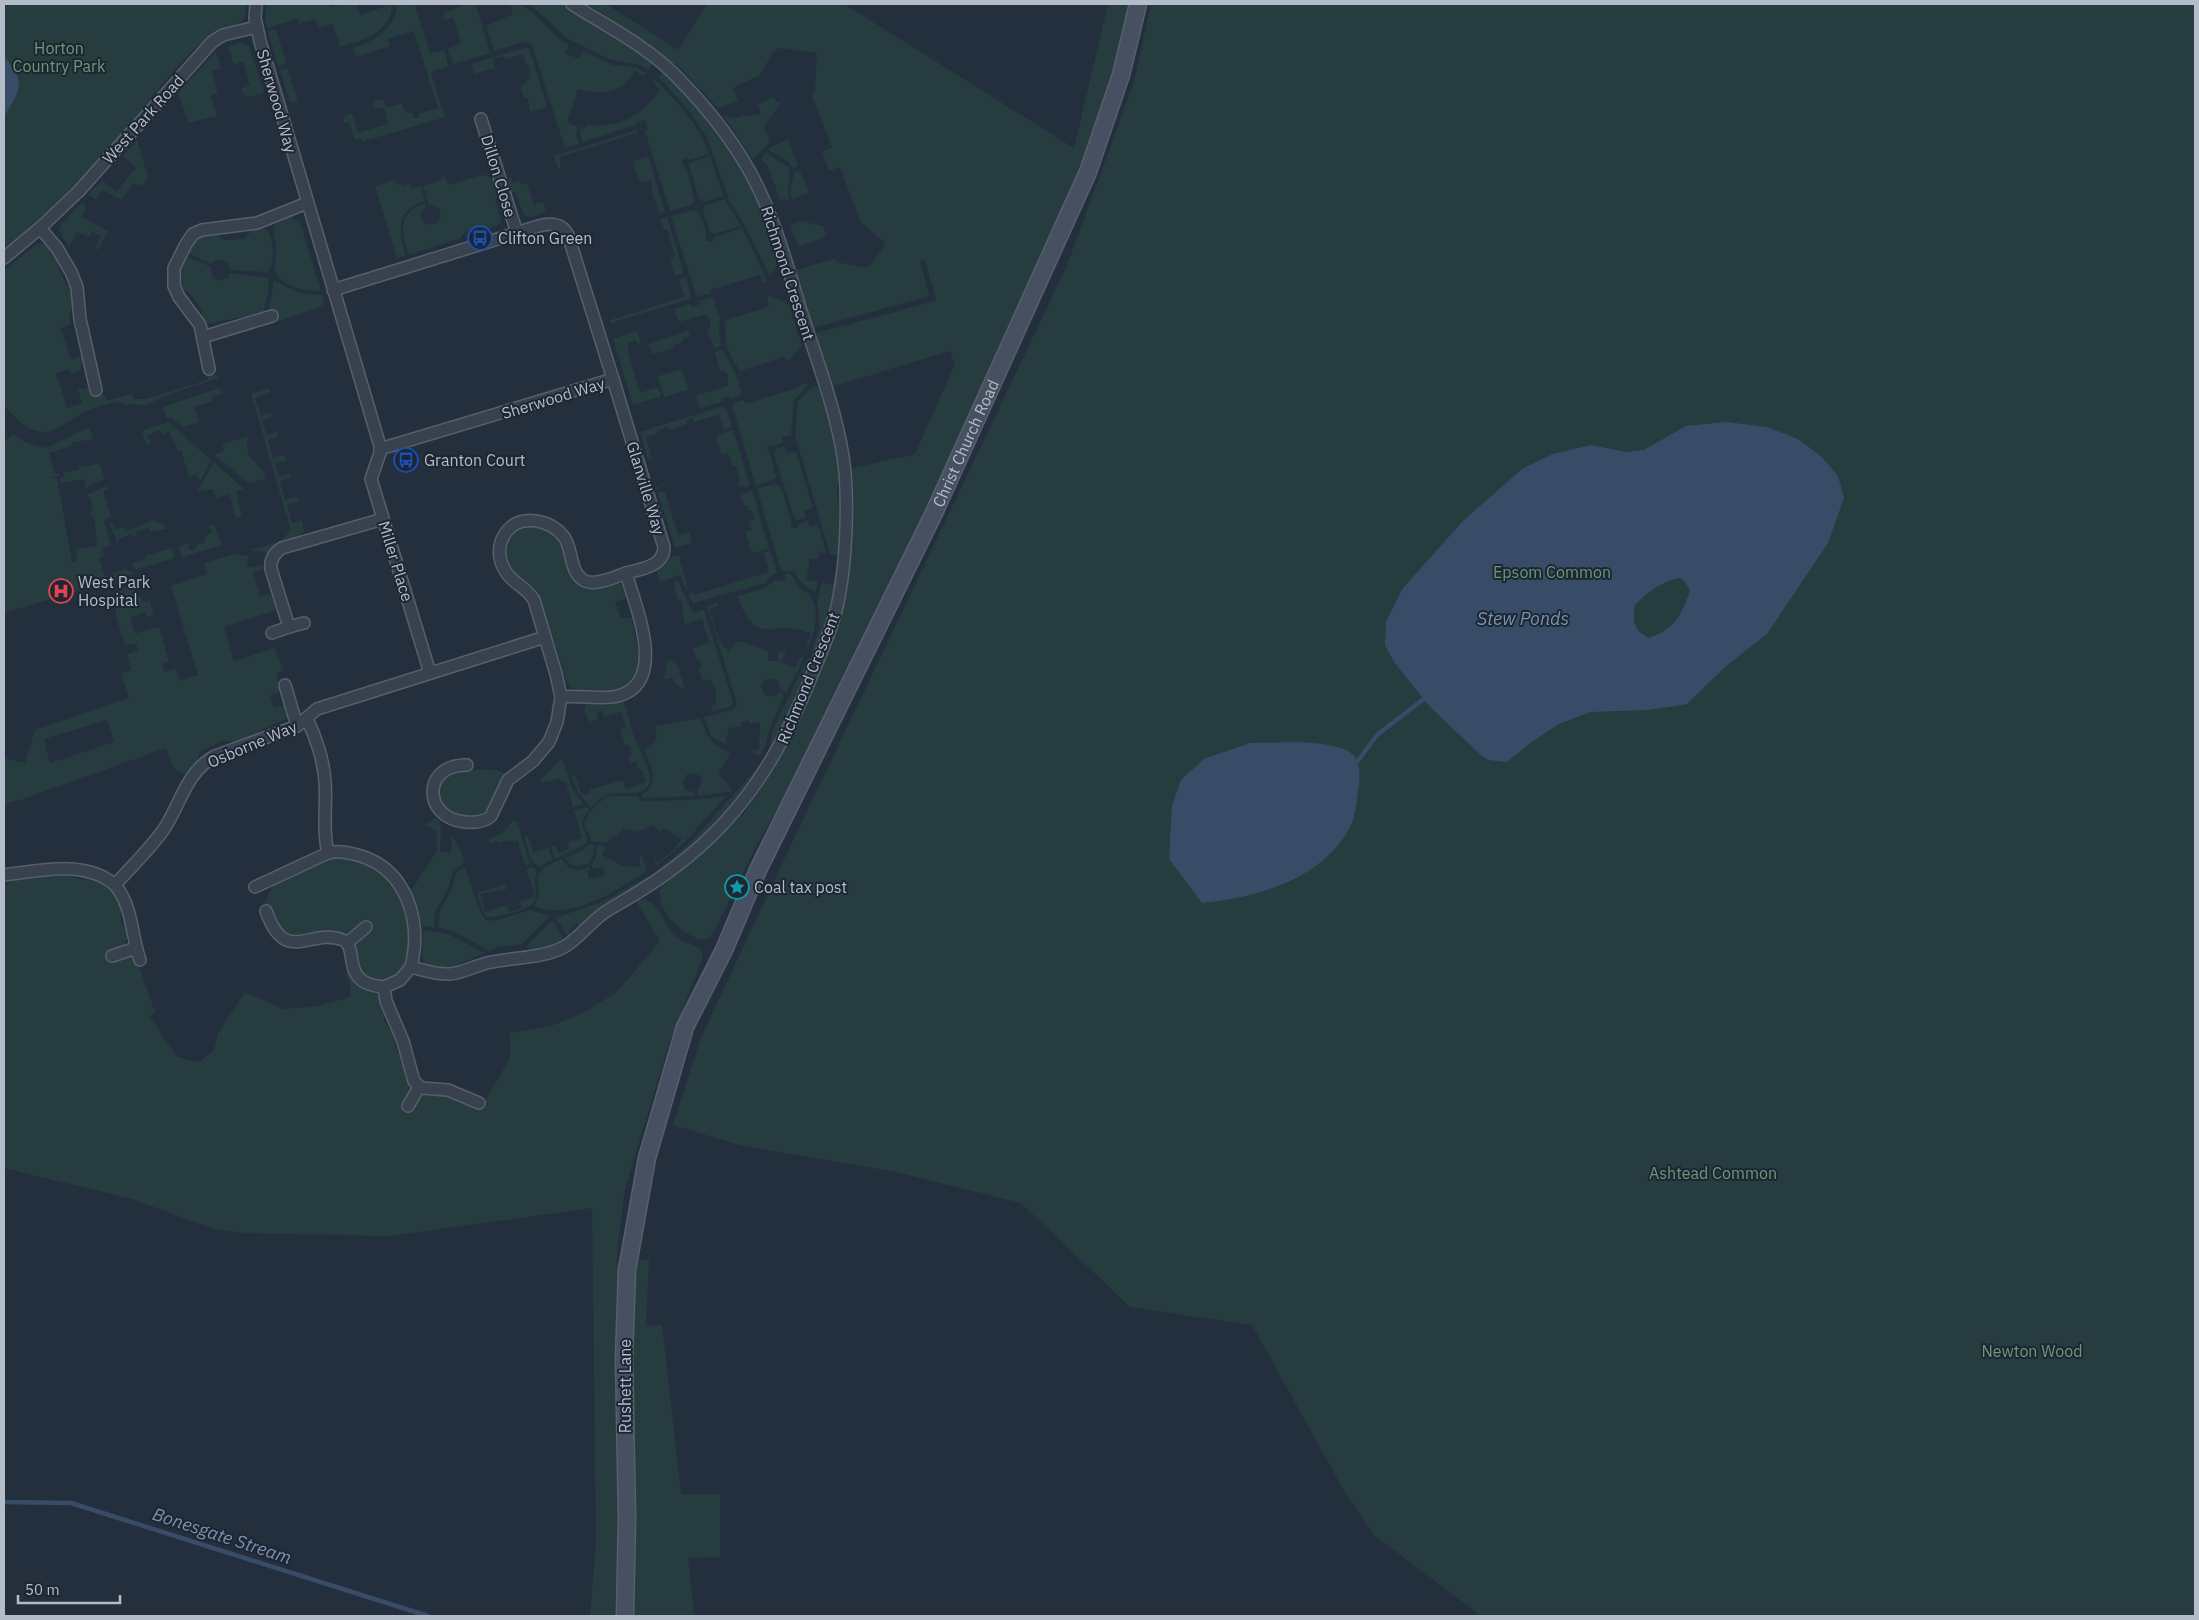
<svg xmlns="http://www.w3.org/2000/svg" width="2199" height="1620" viewBox="0 0 2199 1620" font-family="'IBM Plex Sans',sans-serif">
<style>
.green{fill:#263c3f;fill-rule:evenodd}
.water{fill:#394c67;fill-rule:evenodd}
.lines{fill:none;stroke-linecap:round;stroke-linejoin:round}
.stream{stroke:#394c67;stroke-width:4.5}
.minor-casing{stroke:#565f6c;stroke-width:14}
.secondary-casing{stroke:#565f6c;stroke-width:19}
.minor{stroke:#38414e;stroke-width:11}
.secondary{stroke:#465061;stroke-width:16}
.labels{text-anchor:middle;stroke-width:4;stroke-linejoin:round;paint-order:stroke}
.park-label{font-size:16px;fill:#6b9a76;stroke:#1d2633}
.street-label{font-size:16px;fill:#b4bcc9;stroke:#1d2633}
.poi-label{font-size:16px;fill:#b4bcc9;stroke:#1d2633;text-anchor:start}
.water-label{font-size:18px;font-style:italic;fill:#7c92b1;stroke:#1d2633}
</style>
<rect width="100%" height="100%" fill="#242f3e"/>
<!-- green -->
<g class="green">
<path d="M4 4H247L245 16 240 23 215 33 195 48C132 113 84 194 8 247L4 246Z"/>
<path d="M267 4H329L331 7 342 4H357L360 15 387 6V4H392C392 32 362 41 340 47L333 24 318 28 315 19 299 24 297 19 267 28 265 16Z"/>
<path d="M397 4H420L415 6 430 53 444 50 448 66 431 72 445 117 362 142 361 138 355 140 349 122 344 123 343 119 346 115 352 113 358 133 388 124 384 107 374 109 373 102 383 99 386 108 402 103 405 113H412L414 118 419 117 418 114 438 108 414 31 388 39 390 46 356 57 353 48C374 41 396 29 397 4Z"/>
<path d="M467 4H476L490 53 453 64 448 49 461 42 453 17 444 20 443 16 446 12Z"/>
<path d="M510 4C535 4 548 34 569 45L565 53 579 59 583 51 613 65 636 67 646 73 643 76 635 70C621 94 603 96 578 89L567 123 578 127 576 134 579 144 565 148 532 45 524 42 494 51 486 26 513 14Z"/>
<path d="M528 4H563L610 31 654 63 648 70 639 65 609 59 576 43 567 38 547 19Z"/>
<path d="M588 4H606L678 50 707 4H844L1074 148 1108 4H1132L1109 87 1078 177 983 390 809 752 755 849 715 929 709 938 704 940C683 937 653 908 661 886L734 817 742 816 770 775 794 731 812 689 842 606 848 469 915 454 955 364 950 351 828 388 812 334 936 301 925 259 920 260 929 296 810 329 792 271 834 259 837 262 866 268 871 265 885 245 883 241 860 222 840 167 829 171 822 152 832 147 811 94 815 92 817 53 779 48 773 52 760 75 733 88 738 101 718 108 680 68Z"/>
<path d="M1151 4H2195V1616H1481L1374 1535 1343 1489 1252 1325 1130 1307 1021 1203 896 1172 739 1145 673 1125 700 1040 788 851 1066 268 1134 82Z"/>
<path d="M276 29 286 63 278 66 268 31Z"/>
<path d="M241 42 249 46 264 93 249 97 243 94 241 89 250 85 243 61 234 64 228 46Z"/>
<path d="M524 48H528L530 51 547 107 530 112 528 99 523 96 520 86 527 83 526 79 530 78 529 66 526 65 523 54 505 59 504 56 493 59 495 68 474 74 471 64Z"/>
<path d="M216 52 221 68 212 71 218 93 211 96 217 116 188 123 178 92Z"/>
<path d="M287 68 298 101 290 103 280 70Z"/>
<path d="M663 72 676 83 705 114 745 171 763 211 777 254 778 263 770 276 748 231 730 202 706 136 688 109 658 77Z"/>
<path d="M655 80C677 101 700 125 709 154L690 160 686 158 682 160V164L687 170 695 201 691 205 670 211 645 131 648 130 645 120 636 123V125L583 142 580 133 581 127 586 128 587 125C619 128 643 116 661 89L653 83Z"/>
<path d="M774 97 777 103 783 100 764 126 770 142 753 160 724 116 736 118 746 115 748 117 761 114 758 104Z"/>
<path d="M637 130 638 133 559 157 561 167 558 169 554 156Z"/>
<path d="M137 140 148 177 142 186 133 183 122 200 102 190 96 199 88 195 102 180 116 192 136 168 123 156Z"/>
<path d="M788 140 798 166 792 168 788 161 768 150 773 146Z"/>
<path d="M766 152 788 167C792 178 787 188 789 200L780 199 768 167 761 159Z"/>
<path d="M648 156 665 212 659 214 651 188 653 187 651 180 642 183 639 181 633 161Z"/>
<path d="M710 156 723 196 704 202 699 199 689 165 692 162Z"/>
<path d="M800 171 809 193 792 199 790 190 794 173Z"/>
<path d="M482 175C495 176 496 187 499 197L495 199 501 220 500 224 481 232 476 229 464 233 461 238 409 255C401 231 397 212 426 203L427 206 420 214 423 222 430 225 438 222 441 215 438 207 429 205 423 186 441 180V178L445 176 448 185Z"/>
<path d="M511 177 513 183 520 180 521 185 527 183 534 205 543 202 546 212 530 217 524 215 515 192 511 193 507 179Z"/>
<path d="M395 180 397 185 401 184 403 186 409 182 411 189 421 186 425 201C396 209 398 231 406 255L397 258 375 186Z"/>
<path d="M725 199 741 226 714 234 710 232 703 210 706 205Z"/>
<path d="M82 202 86 207 81 217 108 231 98 250 95 248 101 236 92 232 89 237 77 232 69 247 59 231 60 226Z"/>
<path d="M694 210 699 212 706 232 705 239 708 242 713 241 715 237 742 228 767 280 763 284 760 275 710 290 711 293 699 297V295H696L671 216Z"/>
<path d="M292 215 293 220 299 221 301 225 321 291C305 292 284 288 275 271L276 246 273 231 276 222Z"/>
<path d="M667 217 684 274 675 276 670 258 675 256 667 229 664 230 661 219Z"/>
<path d="M801 221 823 226 827 236 798 247 790 225Z"/>
<path d="M262 228 269 232C273 243 276 263 267 272L231 270 228 263 221 259 213 262 212 264 187 253C195 239 200 236 216 235L224 240 244 239 251 231Z"/>
<path d="M48 242 59 259 57 264 66 286H71L73 306 69 314 71 324 61 328 71 360 83 356 80 371 71 374 69 369 56 373 67 408 82 403 78 389H88L94 396 105 395 107 401 132 394 133 399H146L208 380 207 374 211 373 212 375 217 374 219 378 173 393 145 405 123 404V402C108 402 92 408 79 415 66 422 53 436 37 431 24 428 13 415 4 406V271L34 246 41 243 45 245Z"/>
<path d="M186 256 211 267 212 277 219 281 228 278 230 273 269 278 268 295 263 313 206 324 202 318V311L189 292 181 290C176 276 180 268 186 256Z"/>
<path d="M686 277 691 296 689 299 611 323 610 320 685 297 678 279Z"/>
<path d="M274 281 300 293 323 295 324 306 276 322 272 310 268 312Z"/>
<path d="M769 295 789 305 802 346 787 362 784 357 740 371 731 357 726 345 725 320 769 307 767 296Z"/>
<path d="M713 297 720 319 719 335 721 346 714 348 707 329 710 328C711 314 710 323 706 314L679 322 674 309 690 304 692 307 701 304 700 301Z"/>
<path d="M637 331 641 343 637 344 636 340 627 343 629 350 628 351 640 393 658 387 661 396 633 405 613 339Z"/>
<path d="M688 331 690 336 683 338 681 343 673 345 674 348 652 354 649 344Z"/>
<path d="M722 350 735 372 742 395 731 399 730 396 721 399V402L700 408 696 395 728 386V375L724 371H720L715 352Z"/>
<path d="M682 369 688 390 664 397 658 376Z"/>
<path d="M804 383 809 384 794 400 791 435 782 437 783 442 774 446 769 445 767 448 771 456 776 478 756 486 732 404 744 400 745 404 748 403 797 388Z"/>
<path d="M814 386 820 388 831 425 840 470V480L837 486 838 503 843 511 838 565V556L830 554 795 435 798 401Z"/>
<path d="M220 388 221 394 212 397 213 401 194 407 199 422 183 427 170 417 166 418 163 407Z"/>
<path d="M269 388 271 392 255 398 261 416 271 413 272 417 262 421 267 435 277 432 278 436 268 440 273 458 284 455 286 460 275 464 279 476 290 473 291 477 280 481 285 500 297 496 299 501 287 505 292 523 302 520 304 531 300 536 276 544 268 553 250 550C264 546 287 544 290 527L251 394Z"/>
<path d="M723 406 724 408H726L732 427 724 430 719 414 694 422 693 418 686 420 687 424 669 430 668 427 658 430V433L646 437 652 459 648 460 640 432Z"/>
<path d="M168 422 211 460 200 482 196 474 189 477 181 450 178 451 169 431 162 435 160 430 147 435 151 444 146 445 142 431Z"/>
<path d="M89 427 93 439 71 443V446L49 453 55 474 59 473V476L51 478H57L72 562H77L76 549 97 546 94 516H91L90 511 93 510 90 497H87V495L107 486 108 489 103 491 111 517 104 520 111 545 102 548 104 556 99 558 104 576 126 569 133 572 134 574 4 613V442L13 434 27 443 46 448Z"/>
<path d="M733 430 750 486 743 488V486L739 487 738 483 740 480 736 466 733 467 728 453 722 455 716 436Z"/>
<path d="M249 436C241 462 261 459 266 479L249 483 214 455 224 451 222 444Z"/>
<path d="M784 446 787 453 796 451 813 508 804 511 806 517 799 520 794 517 774 454 776 449Z"/>
<path d="M98 461 105 479 92 484 86 489 84 479 61 483 60 478 65 476 63 472 66 471 67 473 79 469 78 466 83 465 84 467 98 463Z"/>
<path d="M214 462 244 489 236 491 242 516 236 518 229 494 216 498 213 489 197 492Z"/>
<path d="M670 482 658 488 659 492H665L678 535 689 532 692 543 675 548 656 487Z"/>
<path d="M775 484 781 487 791 520V528H797L799 524 808 521 810 527 818 524 826 553 819 552 818 559 810 558 806 580 818 582 815 593 801 582 794 572 781 570 757 489Z"/>
<path d="M752 490 769 548 752 553 746 532 752 530 749 521 754 519 752 510H749L748 506 744 505 741 495Z"/>
<path d="M153 520 164 525 166 529 150 532 149 528 136 532 137 536 133 537 132 534 118 539 119 542 117 543 110 523 112 522 115 530 124 527 125 532Z"/>
<path d="M214 524 222 545 182 557 179 547 187 543 189 545 188 549 193 551 198 544 204 543 205 537 212 532 209 526Z"/>
<path d="M529 525C559 529 563 548 571 573L621 584 627 598 615 602 621 619 630 617 632 619 640 662 635 675 627 685 614 691 578 690 571 688 567 683 538 592 511 570 505 558 507 541 515 529Z"/>
<path d="M172 548 174 558 135 570 132 563 146 559 145 556Z"/>
<path d="M770 551 777 572 770 576 765 583 693 603 688 594 693 592 694 595 769 572 764 554 753 556Z"/>
<path d="M235 554 248 556 247 567 262 566 263 569 253 572 260 596 272 593 277 610 224 627 234 661 275 648 283 671 276 674 281 692 270 695 274 708 285 705 289 718 269 726 240 742 222 741 199 753 197 762 184 774 173 768 166 748 23 799 4 804V758L25 763 35 730 129 698 121 673 131 670 127 654 138 651 136 643 125 645C119 621 102 594 133 584L137 597 141 596 143 602 150 600 154 615 147 617 145 612 130 617 135 634 154 627 155 629 159 627 169 662 162 664 164 672 176 668 180 681 198 675 171 586 207 574 204 563ZM107 720 114 742 50 763 44 739Z"/>
<path d="M679 556 688 589 687 590 680 575 660 582 656 569 663 564 668 557Z"/>
<path d="M788 573C794 576 795 583 800 588 804 591 810 594 812 598 820 614 814 634 808 648L807 643 811 634C775 616 756 651 738 597L729 599 765 588 776 579 778 582 786 579 784 575Z"/>
<path d="M835 577 838 585 818 653 812 650 820 627 817 601 822 583 833 585Z"/>
<path d="M678 581 693 613 704 610 733 702 730 707 713 712 711 706 717 704 715 695 717 692 710 679 703 681 699 669 702 666 700 661 696 659 693 648 709 642 702 619 685 624 682 613 684 610 681 599 678 600 673 583Z"/>
<path d="M717 603 718 606 709 609 719 641 728 651 737 642H743L768 651V661H778V651L786 652 781 662 795 668 800 657H805L786 693 780 690 778 681 772 678 765 680 761 687 764 694 770 697 777 695 779 692 784 695 769 730 765 746 760 756 748 749 757 751 759 749 760 722 750 724 749 720 741 723V726L729 728 725 744 711 736 704 717 733 710 737 704 707 606Z"/>
<path d="M808 658 815 661 767 760 764 758 769 749 772 731Z"/>
<path d="M673 660 674 663H677L685 689 676 685 673 678 664 679 667 661Z"/>
<path d="M623 699C627 712 630 725 634 737 639 752 668 792 632 793 610 794 607 790 591 808L579 794 571 776 575 775 581 793 584 795 590 793 589 790 623 780 626 789 646 782C645 776 644 770 638 768L636 761 630 763 628 757 632 756 629 745 625 746 620 729 626 727 621 712 604 717 602 711 596 713 598 719 589 722 586 713H584L586 703 610 704Z"/>
<path d="M701 718C707 740 711 742 731 754L718 773 732 790 729 792 698 796 697 791 702 782 700 776 693 773 686 775 683 783 685 790 694 792 696 796 643 798 641 795C660 787 652 764 644 750 655 744 659 739 655 726Z"/>
<path d="M562 758 572 788 583 804 573 807 566 782 562 783 560 778 541 783 540 781Z"/>
<path d="M759 766 761 768 732 806 700 840 665 869 660 868 691 842Z"/>
<path d="M468 770C479 770 498 767 506 775L497 787 486 810C455 832 419 792 449 773 453 771 462 771 468 770Z"/>
<path d="M609 796H638L640 800 646 801 690 800 726 796 686 841 657 866 652 852 658 862 672 851 682 839 664 828 661 832 652 825 638 832 623 829 616 837 614 835 607 843 591 841C591 835 587 832 585 827 583 815 600 801 609 796Z"/>
<path d="M586 807 589 810C574 827 591 830 586 844L555 859 551 847 556 846 558 853 569 849 568 842 582 838 574 810Z"/>
<path d="M437 817 441 825 440 852 451 853 452 835 462 853 464 863 453 871 448 889 435 912 434 927 422 926 418 908 410 892 437 851V831L425 825Z"/>
<path d="M512 821 517 822 530 864 525 866 518 841 514 842 513 840 500 842V847L498 841 490 844 489 840 505 831Z"/>
<path d="M528 836 533 852 549 848 552 860 539 867 531 860 524 837Z"/>
<path d="M590 844 594 845 593 856 589 863 578 867 570 864 565 858 583 850Z"/>
<path d="M597 845 607 846 601 854 622 866 640 867V857L642 856 647 871C617 890 571 922 534 906 550 885 518 876 562 859 568 870 578 872 589 867L590 870 587 871 589 879 605 875 603 867 593 869 592 865 596 857Z"/>
<path d="M338 856C382 865 408 889 409 936 409 946 409 957 405 966 397 983 372 986 361 970 356 962 354 953 357 944L375 928 368 919 347 933 297 938 280 929 274 921 270 906 266 907 265 903 274 882 324 860Z"/>
<path d="M465 867 480 911 485 919 494 921 530 910 550 916 522 944 497 947 489 951 455 932 438 927 440 911 452 888 456 873Z"/>
<path d="M532 867 537 871C532 882 539 894 534 902 529 910 492 920 485 916L477 893 506 884 507 889 480 894 485 912 507 905 510 912 522 908 520 902 535 897 526 869Z"/>
<path d="M70 874C75 880 84 881 90 878 106 883 116 894 123 908L120 913 122 924 127 928 128 937 124 945 106 952 108 960 130 956 134 962 137 961 155 1012 150 1017 177 1057 199 1062 214 1050 218 1033 245 992 283 1009 319 1006 350 997V983L345 973H349C357 985 367 984 376 992 382 996 384 1009 386 1015L384 1020 392 1034 398 1054 403 1057 410 1087V1092L403 1105 411 1111C415 1106 418 1098 423 1095 437 1086 467 1103 480 1109L510 1058V1033L551 1026 581 1014 617 992 660 941 636 901C655 891 664 926 675 936 682 942 692 944 700 948L703 957 669 1044 625 1189 616 1263 649 1260 646 1326 662 1325 681 1494H720V1557L688 1558 694 1616H590L596 1542 592 1208 390 1236 242 1233 214 1229 132 1199 4 1168V887L14 879Z"/>
<path d="M648 876 647 881 584 924H577L569 931V937L555 918 604 901Z"/>
<path d="M552 920 564 939 549 946 529 951 526 947Z"/>
<path d="M423 930 448 934 485 953 450 968 426 965 422 959Z"/>
</g>
<!-- water -->
<g class="water">
<path d="M4 57C27 80 20 92 4 116Z"/>
<path d="M1726 422 1767 427 1798 439 1822 457 1838 476 1844 498 1828 543 1767 634 1726 666 1687 704 1649 710 1590 712 1559 724 1533 741 1507 762 1489 760 1482 756 1430 707 1394 662 1385 645 1386 622 1403 588 1463 521 1522 469 1553 454 1591 445 1626 452 1644 450 1686 426ZM1681 578 1686 583 1690 591C1680 617 1676 628 1649 638 1633 631 1633 621 1635 605 1645 594 1665 579 1681 578Z"/>
<path d="M1250 743C1279 743 1322 739 1348 751 1360 757 1360 773 1359 785 1357 798 1356 817 1349 829 1321 880 1255 898 1202 903L1169 859 1172 806 1181 780 1204 759Z"/>
</g>
<g class="lines">
<!-- stream -->
<g class="stream">
<path d="M1357 762 1377 735 1425 698"/>
<path d="M4 1502 71 1503 428 1616"/>
</g>
<!-- minor casing -->
<g class="minor-casing">
<g id="minor">
<path d="M256 4 255 18 260 41 380 446V453L371 479 430 673"/>
<path d="M481 119 517 233"/>
<path d="M40 228 57 248 71 272 77 287 80 319 96 390"/>
<path d="M4 258 40 228 79 191 212 42 223 35 256 27"/>
<path d="M333 290 517 233C533 228 558 215 568 235L613 379 380 449"/>
<path d="M203 337 272 316"/>
<path d="M209 369 200 325 179 297 174 286V268L186 244 193 234 202 230 257 223 307 203"/>
<path d="M289 627 304 623"/>
<path d="M272 633 289 627 271 569C270 560 274 553 282 548L383 519"/>
<path d="M285 685 297 726"/>
<path d="M561 697 556 674 534 600C528 590 519 586 512 579 498 566 495 546 507 531 521 513 551 520 564 537 573 549 569 573 585 581 596 586 615 577 626 573"/>
<path d="M307 719C316 737 324 762 325 782 327 806 322 829 328 853 339 850 350 853 361 856 408 871 422 923 411 967 423 970 437 975 450 974 462 973 475 966 487 963 512 957 541 959 564 947 581 937 592 919 610 909 652 885 691 859 724 823 767 777 793 723 816 665 825 643 835 620 839 597 846 561 848 509 845 472 840 420 818 364 802 314 790 275 779 234 762 196 742 151 709 109 674 74 645 45 606 26 572 4"/>
<path d="M467 765C422 764 422 818 465 822 474 823 484 822 491 816L508 780 533 761 549 742 557 722 561 697C579 695 602 700 618 696 669 682 635 606 626 573 640 569 664 567 664 547L613 379"/>
<path d="M4 875C39 871 86 859 115 885"/>
<path d="M255 887 328 853"/>
<path d="M266 911C286 967 310 927 343 940 360 947 338 984 384 987"/>
<path d="M347 943 366 927"/>
<path d="M112 956 136 948"/>
<path d="M140 960C131 934 133 907 115 885 131 867 150 849 164 829 181 803 186 772 215 756L297 726 317 709 545 637"/>
<path d="M411 967 400 980 384 987 386 1001 403 1041 414 1081 421 1088 448 1090 479 1103"/>
<path d="M408 1106 419 1087"/>
</g>
</g>
<!-- secondary casing -->
<g class="secondary-casing">
<g id="secondary">
<path id="s1" d="M625 1616 627 1518 624 1359 627 1270 647 1158 685 1027 724 950 758 870 934 513 1088 172 1121 75 1138 4"/>
</g>
</g>
<!-- minor -->
<use href="#minor" class="minor"/>
<!-- secondary -->
<use href="#secondary" class="secondary"/>
</g>
<!-- icons -->
<defs>
<g id="bus-ring" transform="scale(1.25)"><circle r="9.5" fill="#1d2633" stroke="#1a4fb4" stroke-width="1.5"/><path d="M-5-6H5V4H4V6H2V4H-2V6H-4V4H-5ZM-3.5-4V0h7V-4ZM-3.5 1.2v1.5H-2V1.2ZM2 1.2v1.5H3.5V1.2Z" fill="#1a4fb4"/></g>
<g id="hospital-ring" transform="scale(1.25)"><circle r="9.5" fill="#1d2633" stroke="#e0444e" stroke-width="1.5"/><path d="M-5-5h3v3.5h4V-5h3V5h-3V1.5h-4V5h-3Z" fill="#e0444e"/></g>
<g id="sight-ring" transform="scale(1.25)"><circle r="9.5" fill="#1d2633" stroke="#0f9aa8" stroke-width="1.5"/><path d="M0-6L1.8-2.2L6-1.7L2.9 1.2L3.7 5.4L0 3.3L-3.7 5.4L-2.9 1.2L-6-1.7L-1.8-2.2Z" fill="#0f9aa8"/></g>
</defs>
<g fill-rule="evenodd">
<use href="#bus-ring" x="480" y="238"/>
<use href="#bus-ring" x="406" y="460"/>
<use href="#hospital-ring" x="61" y="591"/>
<use href="#sight-ring" x="737" y="887"/>
</g>
<g class="labels">
<!-- park labels -->
<g class="park-label">
<text x="59" y="54">Horton<tspan x="59" dy="18">Country Park</tspan></text>
<text x="1552" y="578">Epsom Common</text>
<text x="1713" y="1179">Ashtead Common</text>
<text x="2032" y="1357">Newton Wood</text>
</g>
<!-- street labels -->
<g class="street-label">
<text transform="translate(277 101) rotate(74)" y="6">Sherwood Way</text>
<text transform="translate(143 119) rotate(-48)" y="6">West Park Road</text>
<text transform="translate(499 176) rotate(73)" y="6">Dillon Close</text>
<text transform="translate(788 273) rotate(72)" y="6">Richmond Crescent</text>
<text transform="translate(553 398) rotate(-17)" y="6">Sherwood Way</text>
<text dy="6" stroke="none"><textPath href="#s1" startOffset="1244">Christ Church Road</textPath></text>
<text transform="translate(646 488) rotate(73)" y="6">Glanville Way</text>
<text transform="translate(396 561) rotate(73)" y="6">Miller Place</text>
<text transform="translate(808 678) rotate(-68)" y="6">Richmond Crescent</text>
<text transform="translate(252 744) rotate(-23)" y="6">Osborne Way</text>
<text transform="translate(625 1386) rotate(-90)" y="6">Rushett Lane</text>
</g>
<!-- poi labels -->
<g class="poi-label">
<text x="498" y="244">Clifton Green</text>
<text x="424" y="466">Granton Court</text>
<text x="78" y="588">West Park<tspan x="78" dy="18">Hospital</tspan></text>
<text x="754" y="893">Coal tax post</text>
</g>
<!-- water labels -->
<g class="water-label">
<text x="1523" y="625">Stew Ponds</text>
<text transform="translate(222 1536) rotate(18)" y="6">Bonesgate Stream</text>
</g>
</g>
<!-- border -->
<rect width="2199" height="1620" fill="none" stroke="#b4bcc9" stroke-width="10"/>
<!-- scale -->
<path d="M18 1595v8h102v-8" fill="none" stroke="#b4bcc9" stroke-width="2.5"/>
<text x="25" y="1595" font-size="15" fill="#b4bcc9" stroke="#1d2633" stroke-width="4" paint-order="stroke">50 m</text>
</svg>
